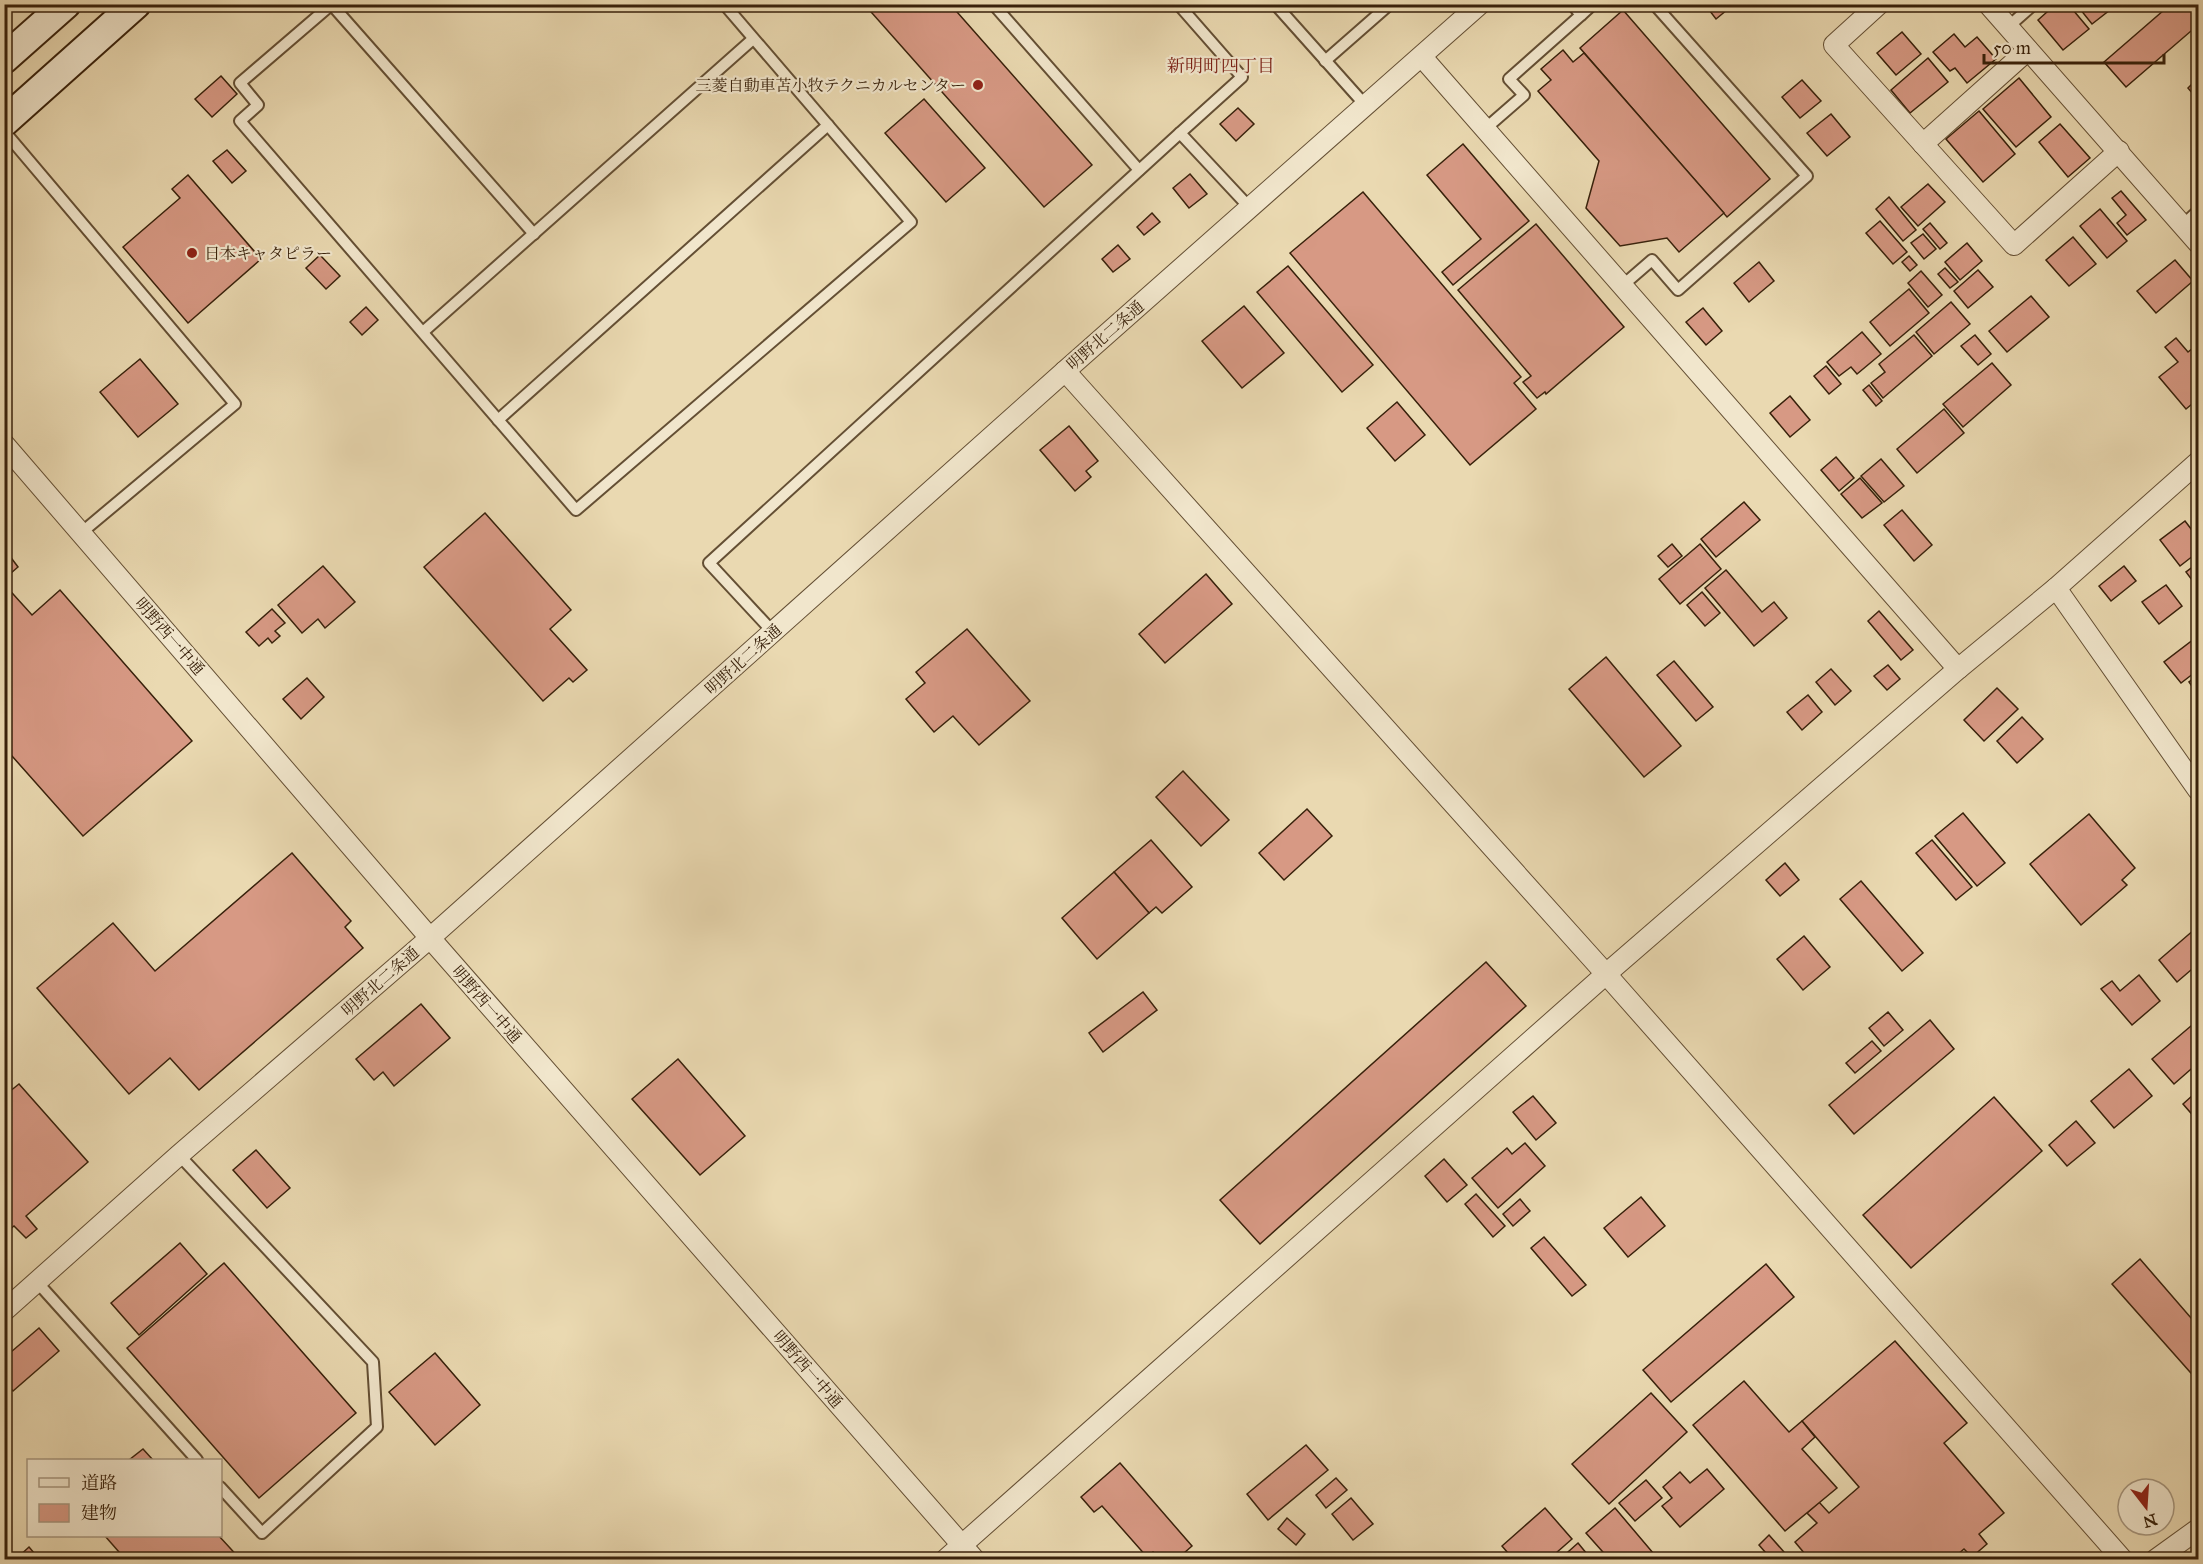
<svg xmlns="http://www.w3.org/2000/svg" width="2203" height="1564" viewBox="0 0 2203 1564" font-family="'IM FELL Great Primer','Noto Serif JP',serif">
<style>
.building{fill:#d79984;stroke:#38210b;stroke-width:1.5}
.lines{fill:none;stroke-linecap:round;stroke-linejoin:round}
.service-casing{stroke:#644f34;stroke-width:14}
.minor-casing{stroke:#644f34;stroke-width:22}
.secondary-casing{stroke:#38210b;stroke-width:32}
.service{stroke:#f1e6cc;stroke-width:10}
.minor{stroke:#f1e6cc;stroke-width:20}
.secondary{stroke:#f1e6cc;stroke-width:28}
.poi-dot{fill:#8f2418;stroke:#f1e6cc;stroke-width:2}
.labels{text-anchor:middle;stroke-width:4.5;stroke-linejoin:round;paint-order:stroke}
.poi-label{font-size:16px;fill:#38210b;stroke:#f1e6cc;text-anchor:end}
.street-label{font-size:16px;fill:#38210b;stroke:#f1e6cc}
.neighbourhood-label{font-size:18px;fill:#7a1f14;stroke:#f1e6cc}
</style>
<rect width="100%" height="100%" fill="#ead9b1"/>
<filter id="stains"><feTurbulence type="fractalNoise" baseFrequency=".00333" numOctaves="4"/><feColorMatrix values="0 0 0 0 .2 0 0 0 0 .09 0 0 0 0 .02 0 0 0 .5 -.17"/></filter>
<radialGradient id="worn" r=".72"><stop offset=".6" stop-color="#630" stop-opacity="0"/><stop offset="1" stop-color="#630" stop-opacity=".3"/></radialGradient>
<!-- building -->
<g class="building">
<path d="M864 4H950L1092 165 1044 207Z"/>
<path d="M1707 4H1732L1733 5 1716 19 1706 6Z"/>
<path d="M2056 4H2068L2089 29 2063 50 2038 20Z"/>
<path d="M2076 4H2114L2115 6 2092 24Z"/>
<path d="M2171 4H2198V25L2126 87 2104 62Z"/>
<path d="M1623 10 1770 179 1727 217 1580 48Z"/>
<path d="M1902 32 1921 54 1896 75 1877 53Z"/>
<path d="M1954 34 1965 47 1977 37 1996 59 1967 83 1955 68 1950 71 1933 52Z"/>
<path d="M1563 50 1573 62 1584 53 1724 213 1679 252 1667 238 1620 246 1586 208 1599 161 1538 91 1551 80 1541 69Z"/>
<path d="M1928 58 1948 82 1910 113 1891 90Z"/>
<path d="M221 76 237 94 212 117 195 99Z"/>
<path d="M2019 78 2051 117 2016 147 1983 109Z"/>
<path d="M2198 78V100L2188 88Z"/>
<path d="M1802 80 1821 101 1800 118 1782 97Z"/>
<path d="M924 99 985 168 946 202 885 133Z"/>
<path d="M1238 108 1254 124 1236 141 1220 124Z"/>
<path d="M1979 111 2015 154 1983 182 1946 139Z"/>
<path d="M1831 114 1850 137 1827 156 1807 133Z"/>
<path d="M2060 124 2090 158 2068 177 2039 142Z"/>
<path d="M1463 144 1529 221 1453 285 1442 272 1481 239 1427 175Z"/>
<path d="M227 150 246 171 232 183 213 161Z"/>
<path d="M1190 174 1207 194 1189 208 1173 188Z"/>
<path d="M188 175 261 259 188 323 123 247 180 198 172 189Z"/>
<path d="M1928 184 1945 202 1918 226 1901 207Z"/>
<path d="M2121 191 2146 220 2127 235 2117 223 2126 215 2112 198Z"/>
<path d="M1363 192 1521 377 1514 383 1536 409 1470 465 1290 253Z"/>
<path d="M1889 197 1916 230 1903 241 1876 209Z"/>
<path d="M2100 209 2127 241 2107 258 2080 226Z"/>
<path d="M1152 213 1160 222 1144 235 1137 227Z"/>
<path d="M1880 221 1907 252 1893 264 1866 233Z"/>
<path d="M1930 223 1947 243 1940 249 1923 229Z"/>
<path d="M1536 224 1624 327 1546 394 1545 392 1537 398 1523 382 1531 376 1458 290Z"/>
<path d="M1923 234 1936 249 1924 259 1911 243Z"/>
<path d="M2073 237 2096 264 2069 286 2046 260Z"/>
<path d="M1967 243 1982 261 1960 280 1945 262Z"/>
<path d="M1118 245 1130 259 1113 272 1102 259Z"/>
<path d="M320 255 340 276 326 289 306 268Z"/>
<path d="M1909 256 1917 265 1910 271 1902 262Z"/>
<path d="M2175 260 2193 281 2156 313 2137 291Z"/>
<path d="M1759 262 1774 281 1749 302 1734 283Z"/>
<path d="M1288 266 1373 365 1342 392 1257 292Z"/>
<path d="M1945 268 1958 282 1950 288 1938 274Z"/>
<path d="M1978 270 1993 287 1968 308 1954 291Z"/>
<path d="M1921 271 1942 295 1928 307 1908 283Z"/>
<path d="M1909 289 1929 313 1890 346 1870 322Z"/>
<path d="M2031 296 2049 317 2007 352 1989 331Z"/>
<path d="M1951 302 1970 324 1934 354 1916 332Z"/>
<path d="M1244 306 1284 353 1242 388 1202 341Z"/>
<path d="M366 307 378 320 362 335 350 322Z"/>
<path d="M1703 308 1722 331 1706 345 1686 322Z"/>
<path d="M1862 332 1881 354 1857 374 1851 367 1839 376 1827 362Z"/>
<path d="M1914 335 1932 356 1883 398 1871 383 1885 372 1879 364Z"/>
<path d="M1975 335 1991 354 1978 365 1961 346Z"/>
<path d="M2176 338 2188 352 2198 344V399L2186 409 2159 377 2178 362 2165 347Z"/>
<path d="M140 359 178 404 138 437 100 392Z"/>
<path d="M1992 363 2011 385 1963 427 1943 404Z"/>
<path d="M1826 366 1841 384 1829 394 1814 376Z"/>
<path d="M1869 385 1882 401 1876 406 1863 390Z"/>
<path d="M1790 396 1810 420 1790 437 1770 413Z"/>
<path d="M1397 402 1425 435 1395 461 1367 428Z"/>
<path d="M1944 409 1964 433 1917 473 1897 449Z"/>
<path d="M1069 426 1098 461 1086 471 1091 477 1075 491 1040 450Z"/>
<path d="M1836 457 1854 478 1839 491 1821 470Z"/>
<path d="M1881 459 1904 486 1884 502 1861 476Z"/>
<path d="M1860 478 1882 503 1862 518 1841 494Z"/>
<path d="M1744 502 1760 520 1716 557 1701 539Z"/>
<path d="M1902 510 1932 545 1914 561 1884 525Z"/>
<path d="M485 513 571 610 550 629 587 670 573 682 569 678 543 701 424 567Z"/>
<path d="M2185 521 2198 538V552L2180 566 2160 540Z"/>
<path d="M1672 544 1682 556 1668 567 1658 556Z"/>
<path d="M1700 544 1721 569 1680 604 1659 579Z"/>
<path d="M9 555 18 567 4 579V559Z"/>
<path d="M2198 563V588L2186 572Z"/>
<path d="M323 566 355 602 325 628 318 619 302 633 278 605Z"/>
<path d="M2124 566 2136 581 2111 601 2099 586Z"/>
<path d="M1726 570 1762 612 1774 602 1787 618 1754 646 1705 588Z"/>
<path d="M1206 574 1232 604 1165 663 1139 634Z"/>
<path d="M4 584 32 615 60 590 192 741 83 836 4 747Z"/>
<path d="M2166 585 2182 606 2159 624 2142 602Z"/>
<path d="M1702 592 1720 613 1705 626 1687 605Z"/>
<path d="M272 609 285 623 275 631 280 636 272 643 268 638 259 646 246 632Z"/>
<path d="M1879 611 1913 650 1901 660 1868 621Z"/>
<path d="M967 629 1030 701 979 745 953 716 934 732 906 699 925 683 916 672Z"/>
<path d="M2198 636V670L2181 683 2164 662Z"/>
<path d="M1606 657 1681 746 1644 777 1569 689Z"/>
<path d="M1674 661 1713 707 1696 721 1657 675Z"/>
<path d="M1888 665 1900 679 1887 690 1874 676Z"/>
<path d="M1831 669 1851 691 1835 705 1816 682Z"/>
<path d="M2198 675V695L2189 682Z"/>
<path d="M307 678 324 697 301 719 283 699Z"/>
<path d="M1997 688 2018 709 1984 741 1964 720Z"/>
<path d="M1808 695 1822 712 1802 730 1787 712Z"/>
<path d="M2022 717 2043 739 2017 763 1997 741Z"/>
<path d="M1183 771 1229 820 1201 846 1156 797Z"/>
<path d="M1307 809 1332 836 1284 880 1259 853Z"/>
<path d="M1963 813 2005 863 1977 886 1935 836Z"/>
<path d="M2089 814 2135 868 2122 880 2127 885 2081 925 2030 864Z"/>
<path d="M1151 840 1192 887 1162 913 1156 907 1149 913 1114 872Z"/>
<path d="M1932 840 1972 887 1956 900 1916 853Z"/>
<path d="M292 853 351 921 345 927 363 948 199 1090 170 1058 129 1094 37 988 113 923 155 971Z"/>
<path d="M1785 863 1799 880 1780 896 1766 880Z"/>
<path d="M1114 872 1149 913 1097 959 1062 918Z"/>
<path d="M1861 881 1923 953 1902 971 1840 899Z"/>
<path d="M2195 929 2198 933V964L2177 982 2159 960Z"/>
<path d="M1804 936 1830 967 1803 990 1777 959Z"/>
<path d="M1486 962 1526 1006 1260 1244 1220 1200Z"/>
<path d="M2139 975 2160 1001 2132 1025 2101 989 2112 981 2120 991Z"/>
<path d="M1143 992 1157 1010 1103 1052 1089 1033Z"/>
<path d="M421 1004 450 1038 394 1086 383 1072 374 1080 356 1059Z"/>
<path d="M1888 1012 1903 1030 1884 1046 1869 1028Z"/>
<path d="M1930 1020 1954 1049 1854 1134 1829 1105Z"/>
<path d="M2198 1020V1063L2174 1084 2152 1059Z"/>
<path d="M1872 1041 1881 1051 1855 1073 1846 1063Z"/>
<path d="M678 1059 745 1136 700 1175 632 1099Z"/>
<path d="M2129 1069 2152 1096 2114 1128 2091 1101Z"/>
<path d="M19 1084 88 1162 26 1216 37 1229 26 1238 14 1226 4 1234V1168L6 1166 4 1165V1096Z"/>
<path d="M2193 1095 2198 1101 2197 1120 2183 1104Z"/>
<path d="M1533 1096 1556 1123 1536 1140 1513 1112Z"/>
<path d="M1994 1097 2042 1151 1911 1268 1863 1215Z"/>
<path d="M2076 1121 2095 1143 2067 1166 2049 1145Z"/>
<path d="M1525 1143 1545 1166 1498 1208 1472 1178 1507 1148 1512 1154Z"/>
<path d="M256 1150 290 1188 267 1208 233 1170Z"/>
<path d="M1444 1159 1467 1185 1447 1202 1425 1176Z"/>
<path d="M1476 1194 1505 1226 1493 1237 1465 1204Z"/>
<path d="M1641 1197 1665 1226 1628 1257 1604 1228Z"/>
<path d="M1520 1199 1530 1211 1513 1226 1503 1214Z"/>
<path d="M1544 1237 1586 1285 1572 1296 1531 1248Z"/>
<path d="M180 1243 207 1274 139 1335 111 1303Z"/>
<path d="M2140 1259 2198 1326V1381L2112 1284Z"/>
<path d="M224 1263 356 1413 259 1498 127 1348Z"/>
<path d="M1766 1264 1794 1297 1671 1402 1643 1370Z"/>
<path d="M39 1328 59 1351 13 1391 4 1382V1358Z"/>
<path d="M1895 1341 1967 1423 1944 1443 2004 1513 1979 1534 1987 1544 1972 1557 1964 1549 1951 1560H1810L1795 1542 1817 1523 1807 1513 1819 1502 1829 1513 1859 1487 1802 1421Z"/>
<path d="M435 1353 480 1405 435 1445 389 1392Z"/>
<path d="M1744 1381 1789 1432 1802 1421 1815 1437 1802 1449 1837 1488 1785 1531 1693 1425Z"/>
<path d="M1651 1393 1687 1432 1609 1504 1572 1464Z"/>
<path d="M1306 1445 1328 1470 1268 1520 1247 1494Z"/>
<path d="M143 1449 153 1460H129Z"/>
<path d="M1120 1463 1192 1546 1176 1560H1159L1153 1552 1147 1557 1102 1506 1094 1512 1081 1497Z"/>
<path d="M1707 1469 1724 1489 1680 1527 1662 1506 1672 1498 1663 1487 1680 1472 1690 1483Z"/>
<path d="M1336 1478 1347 1490 1326 1508 1316 1495Z"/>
<path d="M1646 1480 1662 1498 1635 1521 1619 1503Z"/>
<path d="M1351 1498 1373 1524 1353 1540 1332 1514Z"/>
<path d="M1545 1508 1572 1539 1548 1560H1514L1502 1546Z"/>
<path d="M1615 1508 1659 1560H1610L1586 1533Z"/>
<path d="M1287 1518 1305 1534 1296 1545 1278 1529Z"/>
<path d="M1769 1535 1791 1560H1772L1759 1545Z"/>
<path d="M105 1536H219L241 1560H126Z"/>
<path d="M1578 1543 1592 1560H1559Z"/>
<path d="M29 1547 40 1560H15Z"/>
</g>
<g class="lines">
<!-- service casing -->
<g class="service-casing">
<g id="service">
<path d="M332 4 240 83 258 105 240 121 576 510 911 222 724 4"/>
<path d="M993 4 1139 170"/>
<path d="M1178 4 1242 77 1180 133"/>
<path d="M1275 4 1366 106"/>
<path d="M1572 4 1581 15 1593 4"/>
<path d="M332 5 534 234"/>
<path d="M2008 27 2034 4"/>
<path d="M4 32 18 47"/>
<path d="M1325 61 1390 4"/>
<path d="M1485 129 1524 95 1509 79 1581 15"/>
<path d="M4 131 235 404 81 533"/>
<path d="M2183 225 2198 211"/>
<path d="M1622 286 1652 260 1678 290 1807 176 1654 4"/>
<path d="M423 332 753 39"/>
<path d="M498 420 828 125"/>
<path d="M773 632 709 563 1180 133 1250 208"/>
<path d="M179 1155 373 1362 377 1427 262 1533 220 1487"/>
<path d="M37 1282 197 1460"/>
</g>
</g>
<!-- minor casing -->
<g class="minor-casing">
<g id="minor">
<path d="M1879 4 1834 45 2014 245 2119 151"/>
<path d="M1988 4 2198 243"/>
<path d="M1422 57 1958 669"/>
<path d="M1923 144 2028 50"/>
<path d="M1065 371 1606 974 2123 1560"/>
<path d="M4 444 430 938 975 1560"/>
<path d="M2056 588 2198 790"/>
<path d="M4 1311 179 1155 430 938 1065 371 1480 4"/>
<path d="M945 1560 1606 974 1958 669 2056 588 2198 462"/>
<path d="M2155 1560 2198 1529"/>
</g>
</g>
<!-- secondary casing -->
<g class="secondary-casing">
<g id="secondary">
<path d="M4 59 66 4"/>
<path d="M4 122 136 4"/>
</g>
</g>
<!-- service -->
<use href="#service" class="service"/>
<!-- minor -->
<use href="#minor" class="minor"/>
<!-- secondary -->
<use href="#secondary" class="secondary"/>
</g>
<!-- markers -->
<g class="poi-dot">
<circle cx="978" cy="85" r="6"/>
<circle cx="192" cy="253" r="6"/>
</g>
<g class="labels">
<!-- poi labels -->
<g class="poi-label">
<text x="966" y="91">三菱自動車苫小牧テクニカルセンター</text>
<text x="204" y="259" text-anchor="start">日本キャタピラー</text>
</g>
<!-- street labels -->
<g class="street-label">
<text transform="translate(1105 335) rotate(-41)" y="6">明野北二条通</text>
<text transform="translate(170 636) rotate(49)" y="6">明野西一中通</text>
<text transform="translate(743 659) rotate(-42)" y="6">明野北二条通</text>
<text transform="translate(380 981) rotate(-41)" y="6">明野北二条通</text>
<text transform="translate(487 1004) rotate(49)" y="6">明野西一中通</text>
<text transform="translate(808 1369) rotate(49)" y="6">明野西一中通</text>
</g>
<!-- neighbourhood labels -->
<g class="neighbourhood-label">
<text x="1221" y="72">新明町四丁目</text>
</g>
</g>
<!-- margin -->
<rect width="2203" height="1564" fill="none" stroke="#ead9b1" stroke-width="24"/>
<rect x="6" y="6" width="2191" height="1552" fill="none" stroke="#38210b" stroke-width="3"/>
<rect x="12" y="12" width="2179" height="1540" fill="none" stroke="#38210b" stroke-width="1.5"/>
<!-- legend -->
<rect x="27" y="1459" width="195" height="78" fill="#f1e6cc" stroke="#a7977f" stroke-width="1.5"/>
<rect x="39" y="1478" width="30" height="9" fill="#f1e6cc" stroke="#a7977f" stroke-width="1.5"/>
<text x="81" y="1489" font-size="18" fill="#38210b">道路</text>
<rect x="39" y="1504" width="30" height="18" fill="#d79984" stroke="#a7977f" stroke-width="1.5"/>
<text x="81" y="1519" font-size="18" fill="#38210b">建物</text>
<!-- north arrow -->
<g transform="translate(2146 1507) rotate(163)"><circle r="28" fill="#f1e6cc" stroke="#a7977f" stroke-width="1.5"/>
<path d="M0-4.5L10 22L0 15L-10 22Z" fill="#8f2418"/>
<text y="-9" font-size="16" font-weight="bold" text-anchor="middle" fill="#38210b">N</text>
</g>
<!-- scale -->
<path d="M1984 54v9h180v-9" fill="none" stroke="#38210b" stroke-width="3"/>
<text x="1993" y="54" font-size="18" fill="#38210b" stroke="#f1e6cc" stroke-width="4.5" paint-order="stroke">50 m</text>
<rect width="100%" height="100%" filter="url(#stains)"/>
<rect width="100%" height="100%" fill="url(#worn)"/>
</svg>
